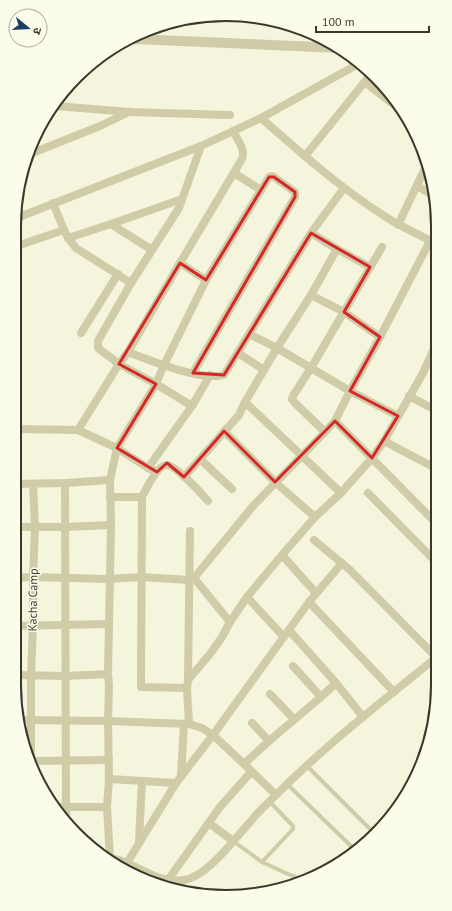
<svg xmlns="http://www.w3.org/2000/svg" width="452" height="911" viewBox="0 0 452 911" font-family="'PT Sans','Noto Sans Devanagari',sans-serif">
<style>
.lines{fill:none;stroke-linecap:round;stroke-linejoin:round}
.canal{stroke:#7998b6;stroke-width:8}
.service{stroke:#cfcca7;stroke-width:4}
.minor{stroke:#cfcca7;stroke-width:8}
.tertiary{stroke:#cfcca7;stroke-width:10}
.marked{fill:none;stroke:#d62828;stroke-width:3;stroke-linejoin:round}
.labels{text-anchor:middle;stroke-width:3;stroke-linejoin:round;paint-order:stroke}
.street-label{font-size:12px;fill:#3b3729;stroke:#fcfceb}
.rim{fill:none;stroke:#3b3729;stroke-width:2}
</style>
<rect width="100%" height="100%" fill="#f5f5dd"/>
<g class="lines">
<!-- canal -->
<path class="canal" d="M222 17 257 19"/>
<!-- service -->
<g class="service">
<path d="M307 766 376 835"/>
<path d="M287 784 355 850"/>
<path d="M233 841 262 862 288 874 303 880"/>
<path d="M262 862 293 829V826L270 802"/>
</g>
<!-- minor -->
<g class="minor">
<path d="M365 82 402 111"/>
<path d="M56 106 129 112 230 115"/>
<path d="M261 118C300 152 339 187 383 215 400 227 419 234 436 244"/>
<path d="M30 154 100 126 129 112"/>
<path d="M305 156 371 74"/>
<path d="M234 173 261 190"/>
<path d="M417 186 436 197"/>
<path d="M53 203 64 230 68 238 76 248 131 283"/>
<path d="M14 219 201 146 261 118 360 63"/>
<path d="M111 224 152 250"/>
<path d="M398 225 427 164"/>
<path d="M311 233 337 249 370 267"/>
<path d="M68 238 111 224 182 199"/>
<path d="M14 247 64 230"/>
<path d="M180 263 206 280"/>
<path d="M311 295 344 312 380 337"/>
<path d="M81 333 118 274"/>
<path d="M249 334 277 348 350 391 398 416"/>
<path d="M128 352C151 361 201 381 224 375L311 233 344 188"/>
<path d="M238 353 264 370"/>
<path d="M14 396H15"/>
<path d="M409 396 437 411"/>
<path d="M245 402 341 493"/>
<path d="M192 406 156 384 119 364 98 348V341L131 283 179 208 201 146"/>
<path d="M335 421 437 524"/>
<path d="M14 429 78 430 117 448 148 468 157 472"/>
<path d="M78 430 119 364 128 352 180 263 242 159C246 150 237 139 233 131"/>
<path d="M224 431 275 482 315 517"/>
<path d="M325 432 295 403 292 399 293 396 311 368 382 247"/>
<path d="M384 441 437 469"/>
<path d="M200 459 232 489"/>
<path d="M148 468 192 406 210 375"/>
<path d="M184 477 239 415 245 402 277 348 311 295 337 249"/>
<path d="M65 483 66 822"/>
<path d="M14 484 65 483 110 480"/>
<path d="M368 493 437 563"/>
<path d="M110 497H142"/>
<path d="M14 527H65L111 525"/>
<path d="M314 540 350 570 437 658"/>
<path d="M282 555 316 593"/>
<path d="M14 578 33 577 109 579 141 577 189 580 194 578 253 506 325 432 335 421 350 391 380 337 430 241"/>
<path d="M194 578 230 622"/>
<path d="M247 597 284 637"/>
<path d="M309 602 394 692"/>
<path d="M14 626 108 624"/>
<path d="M289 630 336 683 363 717"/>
<path d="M293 666 321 697"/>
<path d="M14 675 65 676 108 674"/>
<path d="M188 680 210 654 222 637 230 622 247 597 282 555 315 517 341 493 372 458 384 441 423 373 437 342"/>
<path d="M187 688 141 687 142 497C146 489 157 466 166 465 175 464 202 494 208 501"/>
<path d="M270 694 294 719"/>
<path d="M20 720 108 721 189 724 202 728 213 735 244 764 276 795"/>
<path d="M252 723 269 741"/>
<path d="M189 724 187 688 188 680 190 531"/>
<path d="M30 761 109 760"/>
<path d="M31 763V676L33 626V577L35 527 33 484"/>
<path d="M244 764 269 741 321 697 336 683"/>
<path d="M181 776 184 724"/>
<path d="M109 779 176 783"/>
<path d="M54 807H107"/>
<path d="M209 823 233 841"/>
<path d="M139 842 142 781"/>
<path d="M104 857C133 859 154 885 184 880 207 877 235 838 251 821 257 813 265 806 272 799 323 747 380 703 437 657"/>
<path d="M110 858 107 807 109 779 108 721 109 685 108 674 111 525 110 480 117 448 156 384 164 365 206 280 261 190 269 177 272 176 274 177 295 192V197L193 373"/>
<path d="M127 863 176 783 213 735 309 602 342 563"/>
<path d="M168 880 220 807 251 772"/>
<path d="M178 890 184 880"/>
</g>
<!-- tertiary -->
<path class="tertiary" d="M134 39 339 48"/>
</g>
<!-- marked area -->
<path class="marked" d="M269 177H274L295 192V197L193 373 224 375 311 233 370 267 344 312 380 337 350 391 398 416 372 458 335 421 275 482 224 431 184 477 167 463 157 472 117 448 156 384 119 364 180 263 206 280 261 190Z"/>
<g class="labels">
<!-- street labels -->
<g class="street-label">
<text transform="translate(33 600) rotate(-89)" y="4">Kacha Camp</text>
</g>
</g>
<!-- crop -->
<path d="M0 0H452V911H0ZM226 21H226A205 205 0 0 1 431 226V685A205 205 0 0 1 226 890H226A205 205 0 0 1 21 685V226A205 205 0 0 1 226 21Z" fill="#fcfceb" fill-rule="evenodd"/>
<path class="rim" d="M226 21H226A205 205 0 0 1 431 226V685A205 205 0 0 1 226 890H226A205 205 0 0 1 21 685V226A205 205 0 0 1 226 21Z"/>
<!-- north arrow -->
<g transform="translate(28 28) rotate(108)"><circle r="19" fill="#fcfceb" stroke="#afad9d"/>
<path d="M0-3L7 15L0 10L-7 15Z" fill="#183c62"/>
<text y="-6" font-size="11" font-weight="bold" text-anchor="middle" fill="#3b3729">उ</text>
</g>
<!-- scale -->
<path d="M316 26v6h113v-6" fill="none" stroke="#3b3729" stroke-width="2"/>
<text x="322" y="26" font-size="12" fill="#3b3729" stroke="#fcfceb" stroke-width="3" paint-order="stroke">100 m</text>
</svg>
